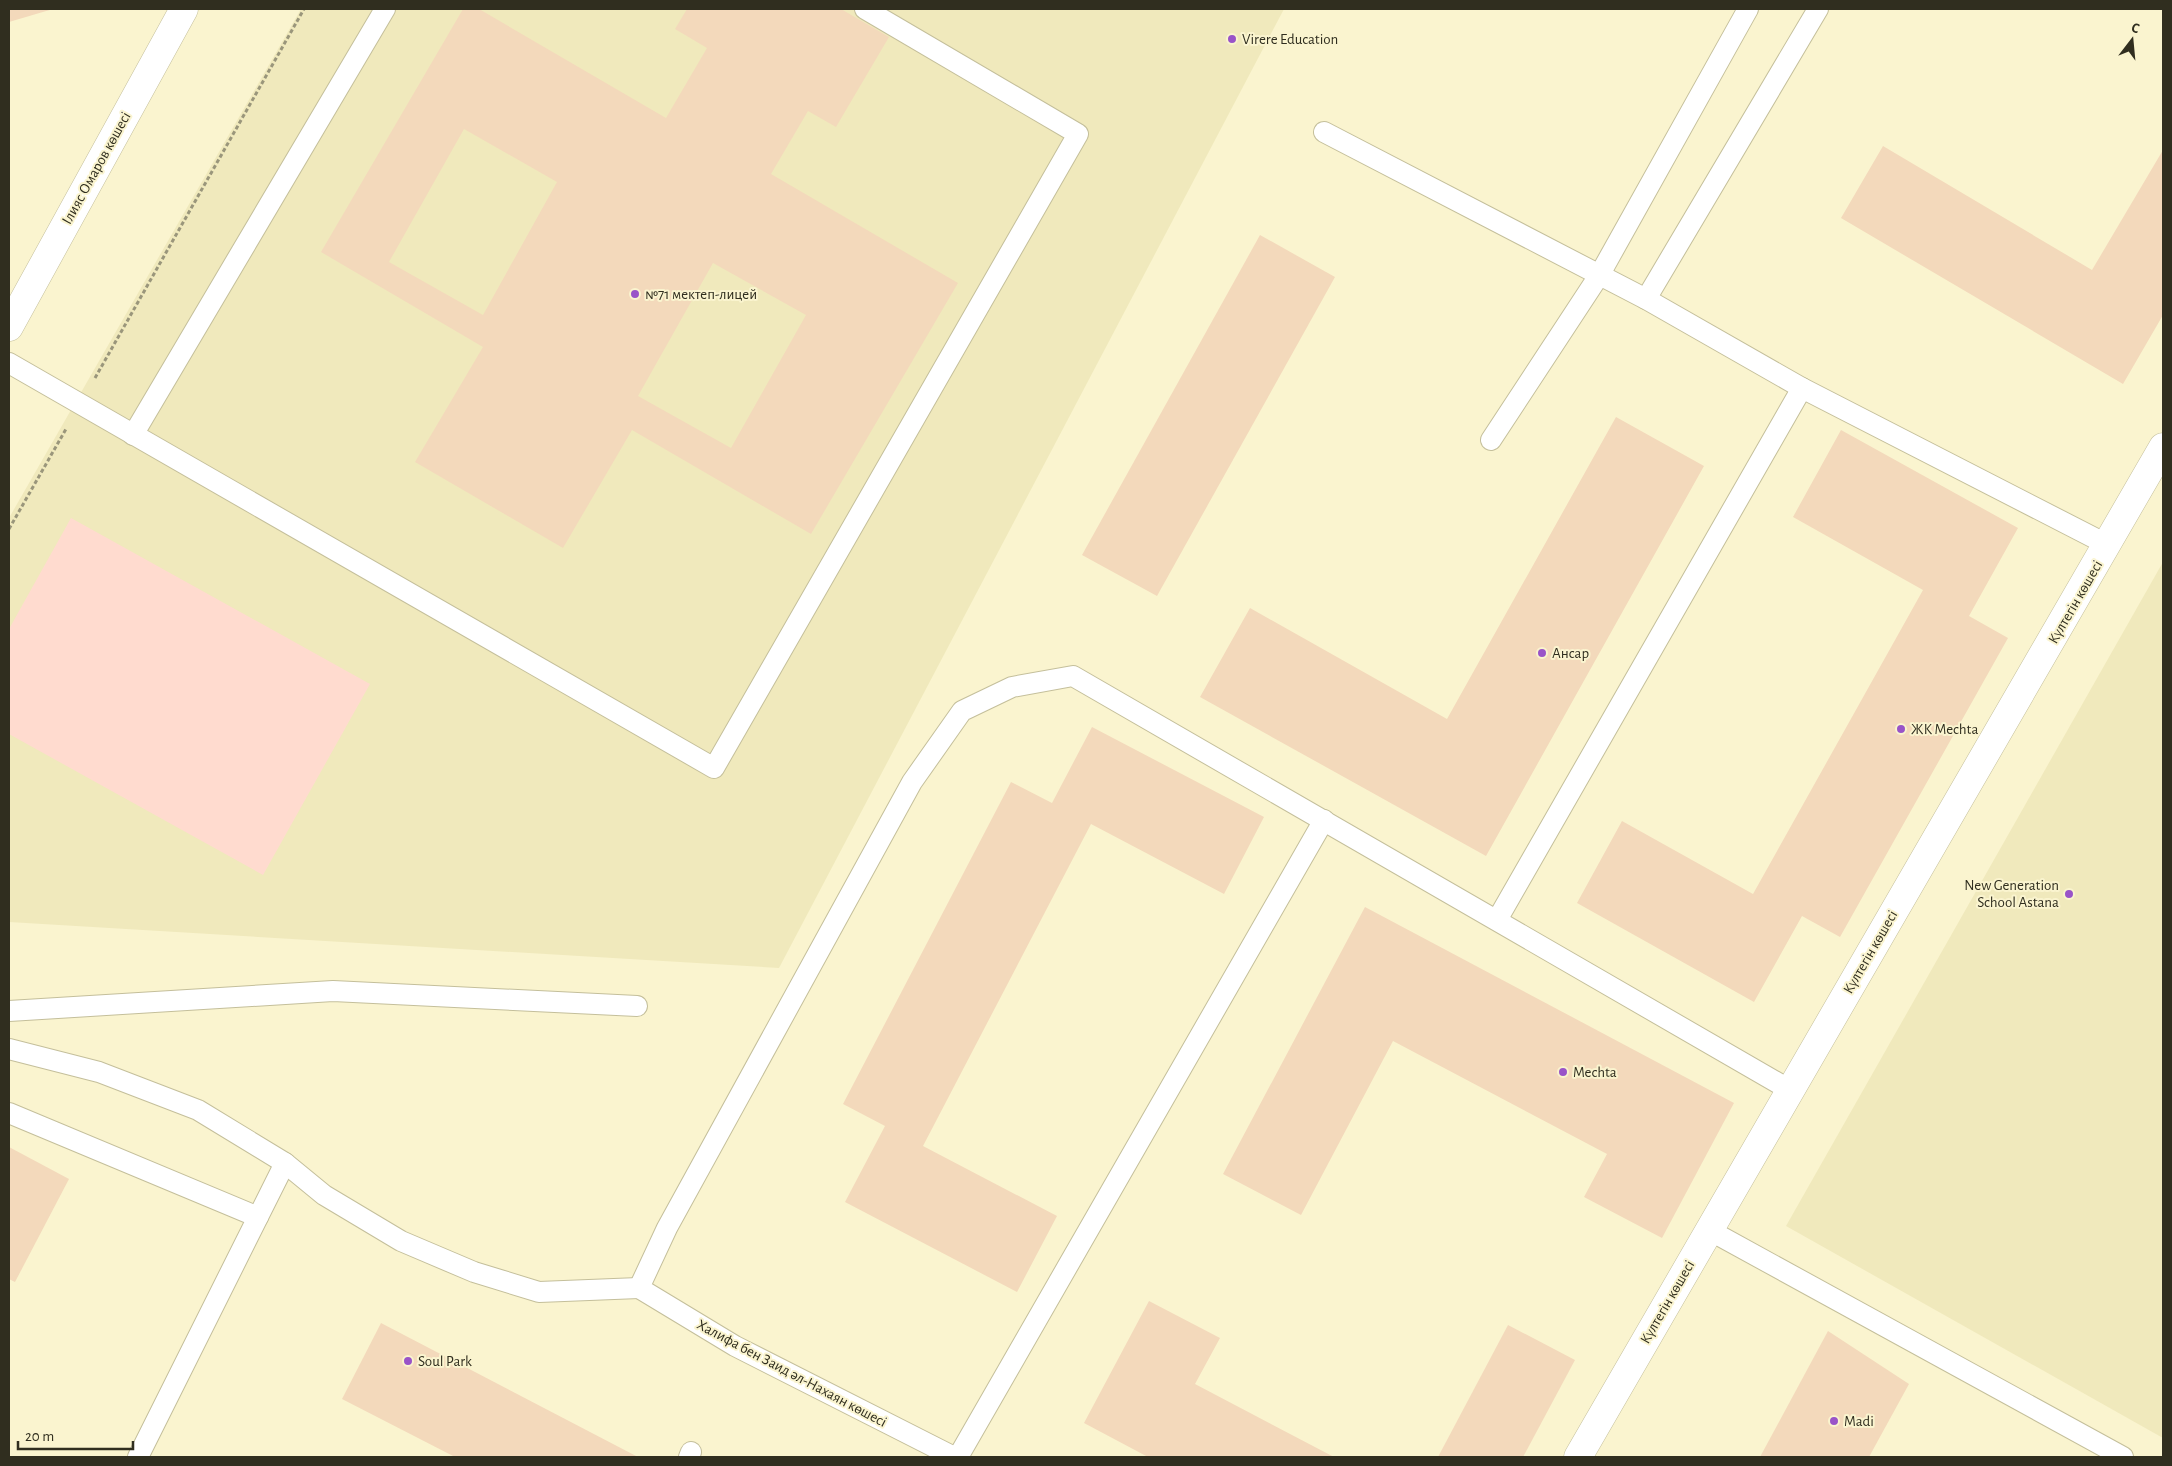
<svg xmlns="http://www.w3.org/2000/svg" width="2172" height="1466" viewBox="0 0 2172 1466" font-family="'Alegreya Sans',sans-serif">
<style>
.built{fill:#f0e9bc}
.park{fill:#ffdbcf}
.building{fill:#f3d9bb;fill-rule:evenodd}
.lines{fill:none;stroke-linecap:round;stroke-linejoin:round}
.service-casing{stroke:#c4bf9b;stroke-width:22}
.minor-casing{stroke:#c4bf9b;stroke-width:29}
.path{stroke:#9a967b;stroke-width:3;stroke-dasharray:4 2.5;stroke-linecap:butt}
.service{stroke:#fff;stroke-width:20}
.minor{stroke:#fff;stroke-width:28}
.poi-dot{fill:#9953c8;stroke:#faf4cf;stroke-width:2}
.labels{text-anchor:middle;stroke-width:4;stroke-linejoin:round;paint-order:stroke}
.poi-label{font-size:15px;fill:#302e1f;stroke:#faf4cf;text-anchor:start}
.street-label{font-size:15px;fill:#302e1f;stroke:#faf4cf}
</style>
<rect width="100%" height="100%" fill="#faf4cf"/>
<!-- built -->
<g class="built">
<path d="M301 9H1284L779 968 9 922V518Z"/>
<path d="M2163 562V1438L1786 1226Z"/>
</g>
<!-- park -->
<path class="park" d="M71 518 370 684 263 875 9 734V629Z"/>
<!-- building -->
<g class="building">
<path d="M9 9H53L9 22Z"/>
<path d="M463 9H479L666 118 707 48 675 29 687 9H841L889 37 836 127 808 111 771 174 958 283 811 534 632 430 563 548 415 462 483 347 321 252ZM464 129 557 182 483 315 389 262ZM713 263 806 315 731 448 638 396Z"/>
<path d="M1883 146 2092 270 2163 150V315L2123 384 1841 218Z"/>
<path d="M1260 235 1335 277 1157 596 1082 555Z"/>
<path d="M1616 417 1704 466 1486 856 1200 697 1250 608 1447 719Z"/>
<path d="M1841 430 2018 528 1969 616 2008 638 1840 937 1802 916 1754 1002 1577 903 1622 821 1753 894 1923 590 1793 517Z"/>
<path d="M1092 727 1264 817 1224 894 1091 824 923 1146 1057 1216 1017 1292 845 1202 885 1126 843 1104 1011 782 1052 803Z"/>
<path d="M1365 907 1734 1103 1662 1238 1584 1197 1607 1154 1393 1041 1301 1215 1223 1174Z"/>
<path d="M9 1147 69 1179 15 1282 9 1279Z"/>
<path d="M1149 1301 1220 1338 1195 1384 1334 1457H1148L1084 1423Z"/>
<path d="M381 1323 638 1457H455L342 1399Z"/>
<path d="M1508 1325 1575 1360 1523 1457H1438Z"/>
<path d="M1828 1331 1909 1384 1869 1457H1760Z"/>
</g>
<g class="lines">
<!-- service casing -->
<g class="service-casing">
<g id="service">
<path d="M1324 132 1646 299 1802 388 2108 545"/>
<path d="M1646 299 1818 9"/>
<path d="M9 363 714 768 1078 134 865 9"/>
<path d="M133 435 385 9"/>
<path d="M1491 440 1600 274 1748 9"/>
<path d="M1497 920 1802 388"/>
<path d="M9 1011 333 991 637 1006"/>
<path d="M9 1049 99 1072 198 1110 285 1163 324 1195 401 1241 474 1272 539 1292 639 1288"/>
<path d="M9 1113 258 1217"/>
<path d="M1709 1230 2123 1457"/>
<path d="M138 1457 285 1163"/>
<path d="M689 1457 691 1452"/>
<path d="M954 1457 735 1346 639 1288 667 1228 912 782 962 711 1012 687 1073 676 1790 1090"/>
<path d="M958 1457 1324 820"/>
</g>
</g>
<!-- minor casing -->
<g class="minor-casing">
<g id="minor">
<path d="M9 327 184 9"/>
<path d="M1578 1457 2163 447"/>
</g>
</g>
<!-- path -->
<g class="path">
<path d="M95 378 304 9"/>
<path d="M9 529 66 429"/>
</g>
<!-- service -->
<use href="#service" class="service"/>
<!-- minor -->
<use href="#minor" class="minor"/>
</g>
<!-- markers -->
<g class="poi-dot">
<circle cx="1232" cy="39" r="5"/>
<circle cx="635" cy="294" r="5"/>
<circle cx="1542" cy="653" r="5"/>
<circle cx="1901" cy="729" r="5"/>
<circle cx="2069" cy="894" r="5"/>
<circle cx="1563" cy="1072" r="5"/>
<circle cx="408" cy="1361" r="5"/>
<circle cx="1834" cy="1421" r="5"/>
</g>
<g class="labels">
<!-- poi labels -->
<g class="poi-label">
<text x="1242" y="44">Virere Education</text>
<text x="645" y="299">№71 мектеп-лицей</text>
<text x="1552" y="658">Ансар</text>
<text x="1911" y="734">ЖК Mechta</text>
<text x="2059" y="890" text-anchor="end">New Generation<tspan x="2059" dy="17">School Astana</tspan></text>
<text x="1573" y="1077">Mechta</text>
<text x="418" y="1366">Soul Park</text>
<text x="1844" y="1426">Madi</text>
</g>
<!-- street labels -->
<g class="street-label">
<text transform="translate(96 168) rotate(-61)" y="5">Ілияс Омаров көшесі</text>
<text transform="translate(2075 602) rotate(-60)" y="5">Күлтегін көшесі</text>
<text transform="translate(1870 952) rotate(-60)" y="5">Күлтегін көшесі</text>
<text transform="translate(1667 1302) rotate(-60)" y="5">Күлтегін көшесі</text>
<text transform="translate(792 1373) rotate(28)" y="5">Халифа бен Заид әл-Нахаян көшесі</text>
</g>
</g>
<!-- border -->
<rect width="2172" height="1466" fill="none" stroke="#302e1f" stroke-width="20"/>
<!-- north arrow -->
<g transform="translate(2132 40) rotate(16)" stroke="#faf4cf" stroke-width="4" paint-order="stroke">
<path d="M0-4L9 19L0 12L-9 19Z" fill="#302e1f"/>
<text y="-8" font-size="14" font-weight="bold" text-anchor="middle" fill="#302e1f">С</text>
</g>
<!-- scale -->
<path d="M18 1441v8h115v-8" fill="none" stroke="#302e1f" stroke-width="2.5"/>
<text x="25" y="1441" font-size="15" fill="#302e1f" stroke="#faf4cf" stroke-width="4" paint-order="stroke">20 m</text>
</svg>
